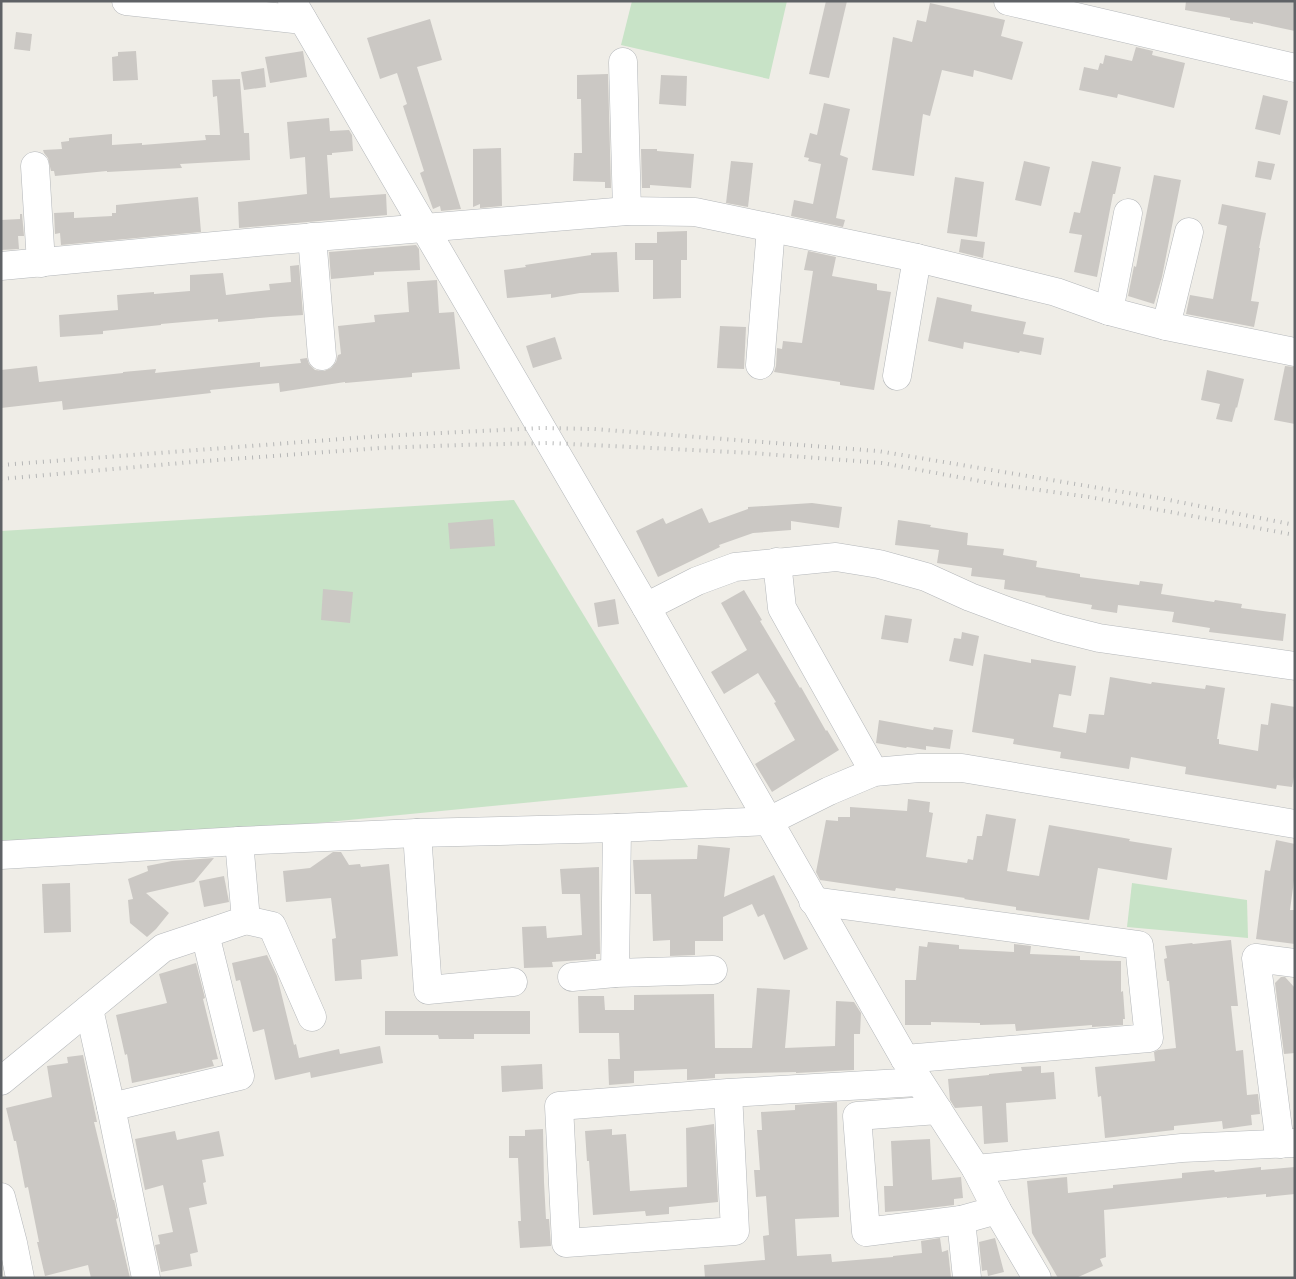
<svg xmlns="http://www.w3.org/2000/svg" width="1296" height="1279" viewBox="0 0 1296 1279" font-family="'Golos Text',sans-serif">
<style>
.green{fill:#c8e3c7}
.building{fill:#cbc8c4}
.lines{fill:none;stroke-linecap:round;stroke-linejoin:round}
.minor-casing{stroke:#b4b7ba;stroke-width:29}
.minor{stroke:#fff;stroke-width:28}
.rail{stroke:#b5b6b6;stroke-width:4;stroke-dasharray:1 6;stroke-linecap:butt}
</style>
<rect width="100%" height="100%" fill="#efede7"/>
<!-- green -->
<g class="green">
<path d="M632 1H787L769 79 621 45Z"/>
<path d="M514 500 688 787 1 854V531Z"/>
<path d="M1132 883 1247 900 1248 938 1127 927Z"/>
</g>
<!-- building -->
<g class="building">
<path d="M826 1H847L829 78 809 74Z"/>
<path d="M1186 1H1295V31L1253 22V24L1230 20V18L1185 10Z"/>
<path d="M930 3 1005 20 1001 36 1023 42 1012 80 974 70 973 77 942 70 930 116 923 114 914 176 872 170 893 37 912 42 917 20 926 22Z"/>
<path d="M430 19 442 60 417 67 461 209 441 211 440 206 433 209 420 173 424 171 403 106 407 104 397 73 380 79 367 38Z"/>
<path d="M16 32 32 34 30 51 14 49Z"/>
<path d="M1136 47 1153 51 1152 55 1185 63 1174 108 1118 94 1117 98 1079 90 1084 67 1098 70 1100 63 1103 64 1105 55 1132 61Z"/>
<path d="M136 51 138 80 113 81 112 57 118 56V52Z"/>
<path d="M303 51 307 77 270 83 265 57Z"/>
<path d="M264 68 266 87 244 90 241 72Z"/>
<path d="M608 74 611 188H605V182L573 181 574 153H582L581 99H577V75Z"/>
<path d="M661 75 687 76 686 106 659 104Z"/>
<path d="M240 79 244 133H249L250 160 180 164 182 168 107 172V171L55 176 54 171H51L48 158 44 153 43 150 62 149 61 142 69 141V138L112 134V145L142 143V145L206 140 205 135H220L217 96 213 97 212 80Z"/>
<path d="M1263 95 1288 101 1280 135 1255 129Z"/>
<path d="M824 103 850 109 840 155 848 158 836 218 845 220 843 227 791 216 794 200 813 204 821 164 808 161 809 158 804 157 810 133 817 135Z"/>
<path d="M329 118 330 131 349 130 352 135 353 151 332 153V155H327L330 198 386 194 387 215 239 228 238 202 307 194 305 157 290 159 287 122Z"/>
<path d="M501 148 502 206 480 208V204L473 207V149Z"/>
<path d="M641 149H657V151L694 154 691 188 650 185V188H642Z"/>
<path d="M731 161 753 163 748 207 726 203Z"/>
<path d="M1024 161 1050 167 1041 206 1015 200Z"/>
<path d="M1092 161 1121 167 1115 194H1113L1097 277 1074 272 1082 235 1069 233 1074 212 1080 213Z"/>
<path d="M1258 161 1275 164 1271 180 1255 177Z"/>
<path d="M1154 175 1181 180 1162 277 1154 304 1128 296 1134 266 1136 267Z"/>
<path d="M955 177 984 182 977 237 947 233Z"/>
<path d="M198 197 201 232 61 245 60 233 55 234 54 212V213L74 212V218L112 216V213H116V205Z"/>
<path d="M1222 204 1266 213 1259 248H1260L1251 301 1259 302 1254 327 1186 314 1190 295 1213 299 1227 226 1218 224Z"/>
<path d="M20 214H22L24 236H18L19 249 1 250V220L20 219Z"/>
<path d="M687 231V260H681V298L653 299V260H635V243H657V232Z"/>
<path d="M961 239 985 242 983 258 959 252Z"/>
<path d="M416 245 419 249 420 270 374 272V275L331 279 329 252Z"/>
<path d="M808 251 836 257 832 276 877 284V290L891 292 874 390 840 385V382L774 372 776 366 777 348 782 349 783 341 802 343 813 271 804 270Z"/>
<path d="M617 252 619 292 580 293 551 298V294L507 298 504 270 526 267 525 265 591 255V253Z"/>
<path d="M299 265 303 315 271 317 218 322V319L161 324V325L103 331V334L60 337 59 315 118 310 117 295 154 292V294L190 291V275L223 273 226 295 270 290 269 284 291 282 290 266Z"/>
<path d="M437 280 439 313 454 312 460 369 412 373V377L345 383V382L280 392 279 383 210 390 211 393 63 410 62 401 1 408V370L37 366 39 382 123 373V372L156 369 155 373 260 362V367L301 363 300 359 307 358 309 364 315 370 324 371 331 368 336 362 338 355 341 354 338 326 375 322 374 315 409 312 407 282Z"/>
<path d="M937 297 972 305 971 311 1026 322 1023 334 1044 338 1041 355 1020 351 1019 353 964 342 963 349 928 341Z"/>
<path d="M720 326 746 327 744 369 717 368Z"/>
<path d="M555 337 562 359 533 368 526 346Z"/>
<path d="M1285 366 1295 367V424L1274 420Z"/>
<path d="M1207 370 1244 379 1237 408 1236 407 1232 422 1216 419 1220 404 1201 400Z"/>
<path d="M812 503 842 507 839 528 791 521V530L753 533 719 545 720 547 658 577 636 531 663 518 666 524 702 508 709 523 748 509V507Z"/>
<path d="M493 519 495 546 450 549 448 523Z"/>
<path d="M898 520 931 525 930 527 968 533 967 545 1004 549 1003 555 1037 561 1036 567 1080 574V577L1139 585 1140 581 1163 584 1161 594 1214 602 1215 600 1242 604 1241 608 1286 614 1283 641 1209 632 1210 628 1172 622 1174 612 1118 605 1117 613 1091 609 1092 605 1045 597 1046 596 1004 589 1005 580 971 576 972 568 937 563 939 550 895 545Z"/>
<path d="M323 589 353 592 350 623 321 620Z"/>
<path d="M744 590 762 620 760 621 800 688 801 687 826 731 827 730 839 750 772 792 755 764 795 740 774 703 776 702 758 673 724 694 711 672 747 650 721 603Z"/>
<path d="M615 599 619 624 598 627 594 603Z"/>
<path d="M885 615 912 619 908 643 881 639Z"/>
<path d="M962 632 979 636 973 666 949 661 954 638 961 639Z"/>
<path d="M984 654 1031 663V659L1076 666 1071 696 1059 694 1053 727 1086 733 1089 714 1104 715 1110 677 1151 684 1152 682 1205 689 1206 685 1225 688 1217 739H1219V744L1258 751 1261 724 1268 725 1271 703 1295 707V772L1292 787 1277 785 1276 789 1185 774 1186 767 1131 757 1129 769 1060 758 1061 752 1013 744 1014 739 972 732Z"/>
<path d="M879 720 933 730 934 727 953 730 950 749 926 746V750L907 747 906 748 876 743Z"/>
<path d="M908 799 930 802 929 812 933 813 926 857 967 863 968 859 973 860 977 836H982L986 814 1016 819 1007 871 1039 876 1049 825 1130 839 1129 841 1172 848 1167 880 1098 868 1089 920 1016 910V907L970 900 964 899 965 898 896 888 895 891 820 880 816 872 826 820 838 821V817H850V807L907 811Z"/>
<path d="M1276 840 1295 844V873L1290 910H1295V944L1256 939 1265 870 1270 871Z"/>
<path d="M698 845 730 848 724 897 774 875 808 949 784 960 764 914 758 917 752 904 723 917V941H695V955L670 956V940L653 941 651 894H635L633 860 697 859Z"/>
<path d="M333 852H341L349 865 360 864 361 867 389 864 398 956 361 960 362 979 335 981 332 939 336 938 331 898 286 902 283 871 310 868Z"/>
<path d="M214 858 194 882 146 893 169 913 156 929 147 937 130 923 128 900 133 899 128 879 148 871 147 866 172 861Z"/>
<path d="M599 867 600 954H596V959L552 962 553 967 524 968 522 927 546 926 547 938 582 935 580 894H562L560 869Z"/>
<path d="M224 876 229 902 204 907 199 881Z"/>
<path d="M70 883 71 932 44 933 42 884Z"/>
<path d="M1231 940 1238 1006H1231L1236 1051 1243 1050 1247 1095 1258 1094 1260 1114 1251 1115 1252 1125 1223 1129 1222 1121 1174 1126V1130L1105 1138 1101 1096 1098 1097 1095 1067 1155 1061 1154 1052 1158 1050 1176 1048 1169 981H1167L1164 959 1167 958 1165 946 1192 943 1193 944Z"/>
<path d="M928 942 959 945V949L1014 952V944L1031 946 1030 954 1080 956V960L1121 961V992L1123 991 1125 1019H1123V1025L1092 1027V1025L1016 1031 1015 1024 980 1025V1023L931 1022V1025H905V980H916L919 946 927 947Z"/>
<path d="M267 955 277 976 294 1045 296 1044 299 1058 339 1049 340 1054 380 1046 383 1063 311 1078 310 1072 275 1080 264 1029 253 1032 240 980 236 981 232 963Z"/>
<path d="M196 963 205 998 203 999 218 1059 212 1060 214 1066 180 1074V1073L132 1083 127 1054 125 1055 116 1015 167 1003 159 974Z"/>
<path d="M1281 977H1285L1295 988V1053L1284 1054 1275 983Z"/>
<path d="M757 988 790 990 785 1048 835 1046 836 1001 854 1002 861 1013 860 1034H854V1070L796 1073V1072L715 1074V1078L687 1080V1069L634 1071V1083L609 1085 608 1059H620L619 1033H579L578 996H604L605 1010H634V995L714 994 715 1048H752Z"/>
<path d="M385 1011H530V1034H474V1039H439L438 1035H385Z"/>
<path d="M83 1055 97 1122H94L113 1200H114L118 1218 116 1219 130 1278H91L88 1265 45 1276 37 1242H39L28 1187 25 1188 16 1141H14L6 1108 52 1097 47 1066 68 1063 67 1057Z"/>
<path d="M542 1064 543 1089 502 1092 501 1066Z"/>
<path d="M1041 1066V1073L1054 1072 1056 1099 1006 1103 1008 1142 984 1144 982 1106 955 1108 950 1100 948 1079 989 1075V1074L1022 1071 1021 1067Z"/>
<path d="M837 1102 839 1217 795 1219 797 1256 831 1254 832 1262 893 1257V1256L922 1253 921 1241 940 1238 942 1252 948 1250 951 1278H705L704 1265 765 1260 763 1236 769 1235 766 1196 756 1197 754 1170H760L757 1130H762L761 1112 795 1110V1105Z"/>
<path d="M714 1124 718 1202 669 1207V1214L646 1216 645 1211 593 1215 589 1161H587L585 1131 612 1129V1135L626 1134 630 1191 687 1187 686 1128Z"/>
<path d="M543 1129 544 1182 546 1219H549L551 1246 520 1248 518 1221H521L518 1158H509V1136H525V1130Z"/>
<path d="M175 1131 177 1140 219 1131 224 1156 202 1160 206 1182 203 1183 207 1204 189 1208 198 1252 190 1254 192 1266 161 1272 155 1245 160 1244 158 1235 173 1232 163 1185 145 1190 135 1139Z"/>
<path d="M930 1139 932 1180 961 1177 963 1198 954 1199V1205L913 1210 885 1212 884 1186H893L891 1141Z"/>
<path d="M1261 1167V1170L1295 1167V1194L1266 1197V1194L1227 1198V1197L1104 1210 1106 1257 1100 1259 1103 1266 1076 1278H1058L1032 1233 1027 1181 1067 1177 1068 1193 1113 1188V1185L1182 1178V1173L1214 1170 1215 1172Z"/>
<path d="M995 1238 1004 1272 988 1276 987 1270 982 1271 979 1242Z"/>
</g>
<g class="lines">
<!-- minor casing -->
<g class="minor-casing">
<g id="minor">
<path d="M126 1 303 20"/>
<path d="M292 1 646 607 905 1059 976 1169 997 1210 1037 1278"/>
<path d="M1008 1 1295 68"/>
<path d="M623 62 627 211"/>
<path d="M35 166 41 263"/>
<path d="M312 237 322 356"/>
<path d="M1 266 257 242 627 211 695 212 917 258 1056 292 1109 311 1166 326 1295 352"/>
<path d="M1109 311 1128 213"/>
<path d="M1166 326 1189 232"/>
<path d="M760 365 771 228"/>
<path d="M897 376 917 258"/>
<path d="M777 562 782 608 874 772"/>
<path d="M646 607 697 581 735 567 836 557 879 564 926 577 970 597 1010 612 1059 628 1099 638 1295 666"/>
<path d="M417 833 428 990 513 982"/>
<path d="M1 855 239 841 417 833 617 828 769 821 829 791 874 772 919 768H962L1295 824"/>
<path d="M813 901 1139 945 1149 1038 905 1059"/>
<path d="M246 920 272 926 312 1017"/>
<path d="M615 973 617 828"/>
<path d="M572 977 615 973 713 970"/>
<path d="M89 1009 111 1107 146 1278"/>
<path d="M1 1081 163 948 205 934 246 920 239 841"/>
<path d="M728 1093 735 1231 566 1243 559 1106 728 1093 919 1082"/>
<path d="M111 1107 240 1076 205 934"/>
<path d="M938 1110 857 1116 866 1232 961 1220 997 1210"/>
<path d="M1280 1144 1256 958 1295 963"/>
<path d="M976 1169 1182 1148 1295 1143"/>
<path d="M1 1197 13 1243 20 1278"/>
<path d="M961 1220 967 1278"/>
</g>
</g>
<!-- minor -->
<use href="#minor" class="minor"/>
<!-- rail -->
<g class="rail">
<path d="M1 465 381 436 541 428 594 429 878 451 1159 498 1295 525"/>
<path d="M1 479 192 462 380 448 459 445 549 443 592 445 752 453 882 463 996 484 1089 497 1295 535"/>
</g>
</g>
<!-- border -->
<rect width="1296" height="1279" fill="none" stroke="#5f6266" stroke-width="5"/>
</svg>
